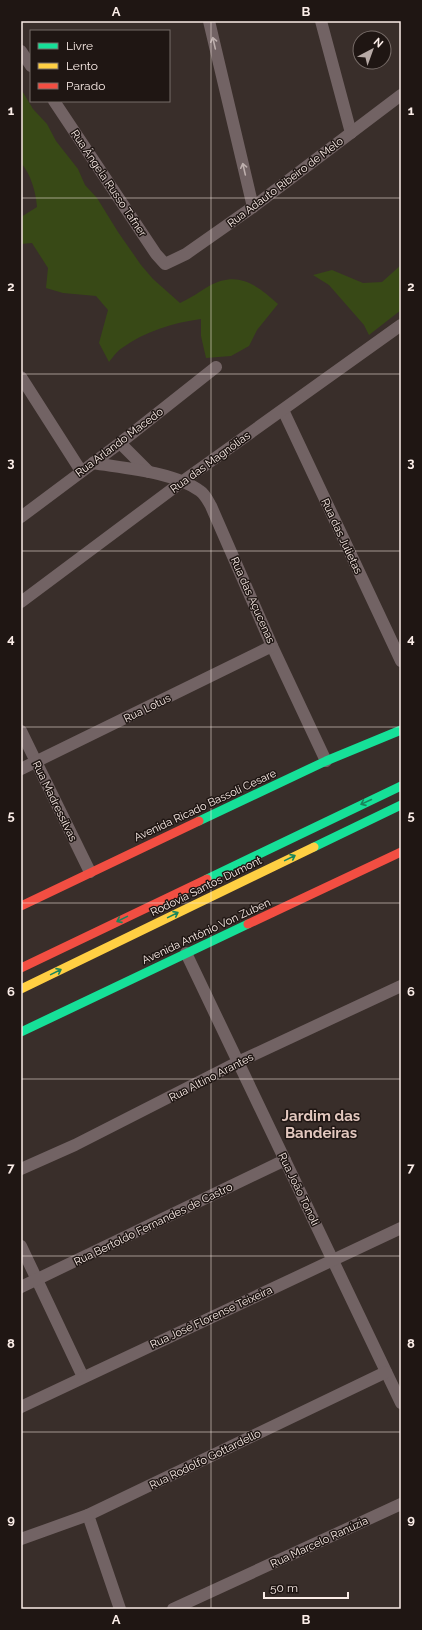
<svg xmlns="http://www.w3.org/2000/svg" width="422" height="1630" viewBox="0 0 422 1630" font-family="Raleway,sans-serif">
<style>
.green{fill:#384916}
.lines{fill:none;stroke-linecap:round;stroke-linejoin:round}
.street{stroke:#726364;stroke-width:12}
.fast{stroke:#16e098;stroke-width:9}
.slow{stroke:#ffcf43;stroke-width:9}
.jam{stroke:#f24e42;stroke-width:9}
.oneway{stroke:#bdafad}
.oneway2{stroke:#1a855c}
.grid{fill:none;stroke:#fbede8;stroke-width:1;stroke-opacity:0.55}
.labels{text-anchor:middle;stroke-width:3;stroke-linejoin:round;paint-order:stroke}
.street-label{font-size:11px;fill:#fbede8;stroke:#1f1613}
.district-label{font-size:15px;font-weight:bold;fill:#e2c7be;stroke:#1f1613}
.neatline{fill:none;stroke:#fbede8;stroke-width:1.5}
.grid-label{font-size:13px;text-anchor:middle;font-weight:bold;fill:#fbede8}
</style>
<rect width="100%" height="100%" fill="#392e2a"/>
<!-- green -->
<g class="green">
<path d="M21 89 33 109 47 124 56 141 78 169 85 185 97 198 118 232 141 265 153 279 180 303C191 298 199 292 209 286 238 270 257 285 278 304L257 330 249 346 231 356 206 358 201 336V319C172 323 146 331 122 348 117 351 113 357 109 362L99 343 108 310 96 296 63 293 46 288 48 268 32 243 21 244V217L37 207C36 193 31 174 21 163Z"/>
<path d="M401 265V310L369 335 364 325 329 285 313 275 332 270 363 283 382 282Z"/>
</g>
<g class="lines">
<!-- street -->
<g class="street">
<path d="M209 21 253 207"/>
<path d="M321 21 351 133"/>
<path d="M21 51 31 66"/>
<path d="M54 101 156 254 165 264 186 254 253 207 401 95"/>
<path d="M21 377 81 471"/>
<path d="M283 410 401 661"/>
<path d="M120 443 149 472"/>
<path d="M93 463C123 468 175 472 200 491 205 494 208 501 211 506L272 646 326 761"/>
<path d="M21 517 120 443 216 367"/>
<path d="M21 602 183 481 401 325"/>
<path d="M21 731 90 872"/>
<path d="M21 769 272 646"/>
<path d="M186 953 401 1403"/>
<path d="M21 1169 75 1145 238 1062 401 986"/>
<path d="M21 1246 83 1377"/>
<path d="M21 1287 285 1160"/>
<path d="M21 1407 401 1228"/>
<path d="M88 1515 120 1609"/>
<path d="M21 1539 88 1515 386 1372"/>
<path d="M173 1609 401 1504"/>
</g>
<!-- fast -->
<g class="fast">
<path d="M199 821 326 761 401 730"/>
<path d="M314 847 401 805"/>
<path d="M207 879 401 786"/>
<path d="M21 1032 248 924"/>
</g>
<!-- slow -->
<path class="slow" d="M21 989 314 847"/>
<!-- jam -->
<g class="jam">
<path d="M21 906 199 821"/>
<path d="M248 924 401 852"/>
<path d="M21 968 207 879"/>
</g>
</g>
<!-- one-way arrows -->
<defs><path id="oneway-shaft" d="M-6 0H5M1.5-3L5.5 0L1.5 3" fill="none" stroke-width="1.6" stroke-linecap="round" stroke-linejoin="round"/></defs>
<g class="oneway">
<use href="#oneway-shaft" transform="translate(214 43) rotate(-103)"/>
<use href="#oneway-shaft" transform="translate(244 169) rotate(-103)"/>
</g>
<g class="oneway2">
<use href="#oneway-shaft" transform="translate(366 802) rotate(155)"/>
<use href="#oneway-shaft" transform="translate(290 858) rotate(-26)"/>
<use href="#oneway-shaft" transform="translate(173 915) rotate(-26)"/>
<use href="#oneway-shaft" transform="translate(122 919) rotate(154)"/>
<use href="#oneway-shaft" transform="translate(56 972) rotate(-26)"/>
</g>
<!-- grid -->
<path class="grid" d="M211 21V1609M21 198H401M21 374H401M21 551H401M21 727H401M21 903H401M21 1079H401M21 1256H401M21 1432H401"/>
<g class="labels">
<!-- street labels -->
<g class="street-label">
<text transform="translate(285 182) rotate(-37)" y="4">Rua Adauto Ribeiro de Melo</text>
<text transform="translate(109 183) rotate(56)" y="4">Rua Ângela Russo Tafner</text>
<text transform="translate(119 442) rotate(-37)" y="4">Rua Arlando Macedo</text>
<text transform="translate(210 462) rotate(-36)" y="4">Rua das Magnólias</text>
<text transform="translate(342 536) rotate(65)" y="4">Rua das Julietas</text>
<text transform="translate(253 600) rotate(66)" y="4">Rua das Açucenas</text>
<text transform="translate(147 708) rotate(-26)" y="4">Rua Lotus</text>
<text transform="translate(55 801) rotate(64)" y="4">Rua Madressilvas</text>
<text transform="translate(205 805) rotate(-25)" y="4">Avenida Ricado Bassoli Cesare</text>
<text transform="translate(206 886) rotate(-26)" y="4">Rodovia Santos Dumont</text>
<text transform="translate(206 931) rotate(-25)" y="4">Avenida Antônio Von Zuben</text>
<text transform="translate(211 1077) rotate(-27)" y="4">Rua Altino Arantes</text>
<text transform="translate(299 1189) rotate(64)" y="4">Rua João Tonoli</text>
<text transform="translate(153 1224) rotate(-26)" y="4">Rua Bertoldo Fernandes de Castro</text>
<text transform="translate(211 1317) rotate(-25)" y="4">Rua José Florense Teixeira</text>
<text transform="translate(205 1459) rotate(-26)" y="4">Rua Rodolfo Gottardello</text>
<text transform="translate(319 1542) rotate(-25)" y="4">Rua Marcelo Ranúzia</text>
</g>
<!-- district labels -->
<g class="district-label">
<text x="321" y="1121">Jardim das<tspan x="321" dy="17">Bandeiras</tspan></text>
</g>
</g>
<!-- border -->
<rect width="422" height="1630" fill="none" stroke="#1f1613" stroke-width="44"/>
<!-- legend -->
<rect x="30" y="30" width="140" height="72" fill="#1f1613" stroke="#776c68"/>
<rect x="38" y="43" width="20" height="6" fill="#16e098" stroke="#776c68"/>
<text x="66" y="50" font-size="12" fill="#fbede8">Livre</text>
<rect x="38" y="63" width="20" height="6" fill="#ffcf43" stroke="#776c68"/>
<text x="66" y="70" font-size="12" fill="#fbede8">Lento</text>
<rect x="38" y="83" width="20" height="6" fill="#f24e42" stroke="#776c68"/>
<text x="66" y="90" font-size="12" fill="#fbede8">Parado</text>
<!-- north arrow -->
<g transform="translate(372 50) rotate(41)"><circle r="19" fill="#1f1613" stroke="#776c68"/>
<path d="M0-3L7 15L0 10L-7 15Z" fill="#b7aaa6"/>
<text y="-6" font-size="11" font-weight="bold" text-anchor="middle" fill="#fbede8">N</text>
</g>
<!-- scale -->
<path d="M264 1592v6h84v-6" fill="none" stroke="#fbede8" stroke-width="2"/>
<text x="270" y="1592" font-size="12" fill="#fbede8" stroke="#1f1613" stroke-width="3" paint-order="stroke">50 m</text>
<rect x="22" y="22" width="378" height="1586" class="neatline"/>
<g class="grid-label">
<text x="116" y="16">A</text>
<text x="306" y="16">B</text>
<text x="11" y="115">1</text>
<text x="411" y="115">1</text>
<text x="11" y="291">2</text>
<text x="411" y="291">2</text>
<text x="11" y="467">3</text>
<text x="411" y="467">3</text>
<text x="11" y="643">4</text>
<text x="411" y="643">4</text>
<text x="11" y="820">5</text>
<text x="411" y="820">5</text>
<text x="11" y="996">6</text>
<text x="411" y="996">6</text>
<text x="11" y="1172">7</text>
<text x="411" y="1172">7</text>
<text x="11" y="1348">8</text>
<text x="411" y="1348">8</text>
<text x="11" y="1524">9</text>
<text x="411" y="1524">9</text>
<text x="116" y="1624">A</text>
<text x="306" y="1624">B</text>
</g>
</svg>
